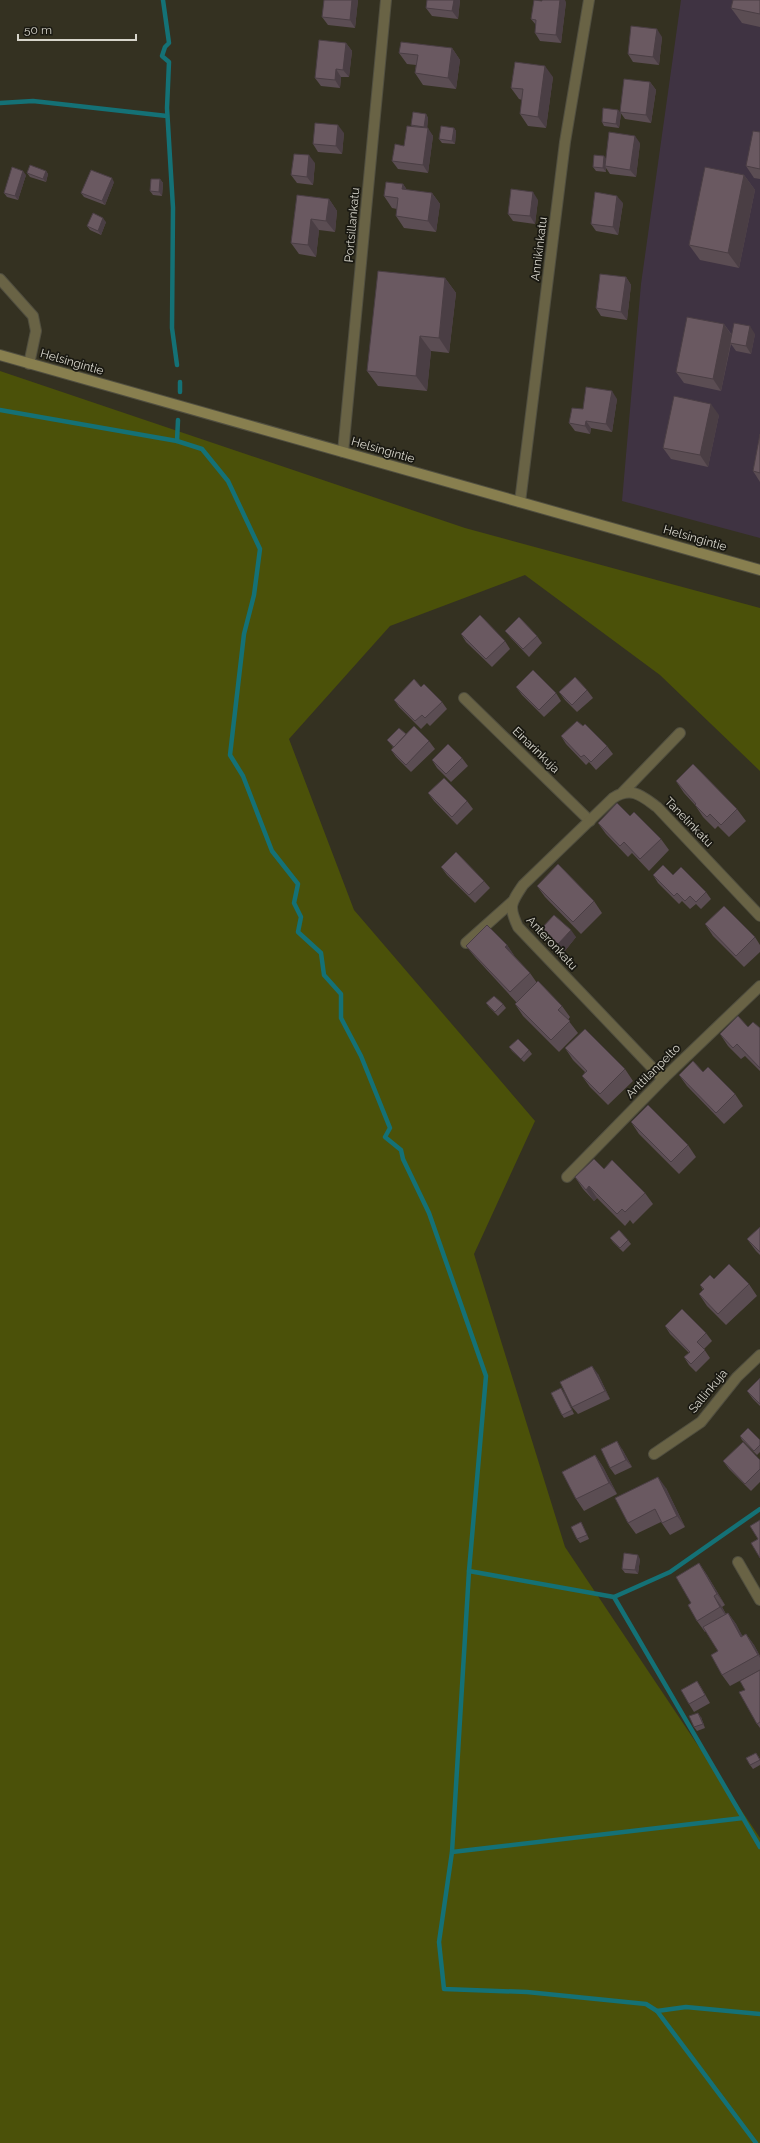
<svg xmlns="http://www.w3.org/2000/svg" width="760" height="2143" viewBox="0 0 760 2143" font-family="Raleway,sans-serif">
<style>
.industrial{fill:#3f3342}
.green{fill:#4b5109}
.lines{fill:none;stroke-linecap:round;stroke-linejoin:round}
.stream{stroke:#147176;stroke-width:4.5}
.street-casing{stroke:#514f40;stroke-width:12}
.secondary-casing{stroke:#514f40;stroke-width:12}
.street{stroke:#696345;stroke-width:10}
.secondary{stroke:#887f4f;stroke-width:10}
.wall{fill:#5b4d53}
.shaded-wall{fill:#4a3e44}
.building{fill:#6a5961;stroke:#4a3e44}
.labels{text-anchor:middle;stroke-width:3.5;stroke-linejoin:round;paint-order:stroke}
.street-label{font-size:12px;fill:#d7d5cb;stroke:#1a1912}
</style>
<rect width="100%" height="100%" fill="#343121"/>
<!-- industrial -->
<path class="industrial" d="M681 0H760V538L622 501 641 284Z"/>
<!-- green -->
<path class="green" d="M0 371 465 528 760 608V771L660 675 525 575 390 626 289 739 354 910 535 1121 474 1254 565 1547 760 1838V2143H0Z"/>
<g class="lines">
<!-- stream -->
<g class="stream">
<path d="M163 0 169 43 165 47 162 56 169 62 167 108 173 208 172 328 177 365"/>
<path d="M0 103 33 101 167 116"/>
<path d="M180 392V382"/>
<path d="M0 410 177 441 202 449 228 481 260 549 254 595 244 634 230 755 243 776 272 851 298 884 294 903 301 917 298 932 321 953 324 975 341 994V1018L361 1056 390 1128 385 1137 401 1150 403 1159 429 1213 486 1376 469 1571 452 1852 439 1942 444 1989 527 1992 646 2004 657 2011 756 2143"/>
<path d="M177 441 178 420"/>
<path d="M469 1571 614 1597 670 1572 760 1509"/>
<path d="M614 1597 760 1847"/>
<path d="M452 1852 743 1818"/>
<path d="M657 2011 686 2007 760 2014"/>
</g>
<!-- street casing -->
<g class="street-casing">
<g id="street">
<path d="M0 279 33 316 36 331 29 364"/>
<path d="M343 452 386 0"/>
<path d="M520 502 565 142 589 0"/>
<path d="M464 698 590 821"/>
<path d="M623 792 680 733"/>
<path d="M466 943 512 902"/>
<path d="M663 1079 518 927C508 906 511 903 523 885L613 798C632 786 642 796 657 807L760 916"/>
<path d="M567 1177 663 1079 760 986"/>
<path d="M654 1454 701 1422 737 1377 760 1355"/>
<path d="M738 1562 760 1600"/>
</g>
</g>
<!-- secondary casing -->
<g class="secondary-casing">
<path id="secondary" d="M0 355 760 570"/>
</g>
<!-- street -->
<use href="#street" class="street"/>
<!-- secondary -->
<use href="#secondary" class="secondary"/>
</g>
<!-- wall -->
<g class="wall">
<path d="M358 0 355 28 328 25 322 17Z"/>
<path d="M460 0 458 19 432 16 426 8Z"/>
<path d="M760 0V27L742 23 731 8Z"/>
<path d="M566 2 561 43 540 41 535 33 536 25 531 19Z"/>
<path d="M662 37 659 65 633 62 628 54Z"/>
<path d="M346 43 352 51 349 77H341L340 88 321 86 315 78Z"/>
<path d="M452 48 460 60 456 89 423 85 415 73 416 65 407 64 399 53Z"/>
<path d="M553 77 546 128 528 126 520 114 522 100 519 99 511 88Z"/>
<path d="M650 82 656 90 651 123 625 119 620 112Z"/>
<path d="M618 110 621 114 619 128 604 126 602 122Z"/>
<path d="M426 114 428 118 427 128 433 136 428 173 398 169 392 161 404 146 412 126 411 125Z"/>
<path d="M454 128 456 131 455 144 442 143 439 139Z"/>
<path d="M760 132V179L754 178 746 166Z"/>
<path d="M344 133 342 154 318 152 313 144Z"/>
<path d="M640 143 636 177 610 174 606 168V172L596 171 593 167 606 159Z"/>
<path d="M315 163 313 185 297 183 291 175Z"/>
<path d="M46 171 48 174 46 182 30 177 27 173Z"/>
<path d="M26 175 18 200 7 197 4 193Z"/>
<path d="M744 175 755 190 739 268 700 260 689 245Z"/>
<path d="M160 179 163 183 162 196 153 195 150 191Z"/>
<path d="M114 182 105 205 84 197 81 193Z"/>
<path d="M403 184 407 190 432 193 440 204 436 232 404 228 396 216 397 209 392 208 384 196Z"/>
<path d="M297 195 329 199 337 211 335 232 319 230 316 257 299 254 291 243Z"/>
<path d="M538 200 535 224 513 221 508 214Z"/>
<path d="M623 203 618 235 596 231 591 224Z"/>
<path d="M106 222 101 235 90 230 87 226Z"/>
<path d="M626 277 631 285 627 320 601 316 596 308Z"/>
<path d="M445 278 456 293 449 353 431 351 427 391 378 386 367 371Z"/>
<path d="M724 324 732 335 755 334 751 354 736 351 731 344 721 391 684 383 676 372Z"/>
<path d="M617 399 612 432 591 428 590 434 575 431 569 423 583 409Z"/>
<path d="M719 415 708 467 671 459 663 448Z"/>
<path d="M760 434V482L753 471Z"/>
<path d="M505 631 537 636 542 643 529 657 511 638Z"/>
<path d="M461 634 505 641 510 649 492 667 466 642Z"/>
<path d="M421 687 442 702 447 709 430 726 427 723 421 729 399 707 394 700Z"/>
<path d="M516 687 556 693 561 701 544 717 522 695Z"/>
<path d="M587 690 593 698 577 712 565 700 559 692Z"/>
<path d="M583 726 607 746 613 754 596 770 589 762 586 765 566 744 561 736Z"/>
<path d="M406 734 429 741 435 749 411 772 396 757 391 750 393 747 387 740Z"/>
<path d="M462 758 468 766 451 782 437 768 432 760Z"/>
<path d="M676 781 737 809 746 821 729 837 718 826 715 829 703 817 695 805 684 793Z"/>
<path d="M428 793 467 801 473 809 457 825 434 801Z"/>
<path d="M630 816 661 839 669 850 649 871 632 853 628 857 606 834 598 823Z"/>
<path d="M441 867 484 881 490 888 475 903 447 875Z"/>
<path d="M653 875H673L706 892 711 899 701 909 696 904 690 909 682 901 679 904 658 883Z"/>
<path d="M537 886 594 901 602 913 581 934 545 897Z"/>
<path d="M705 924 755 937 760 945V952L744 967 713 936Z"/>
<path d="M541 929 576 937 564 952 547 937Z"/>
<path d="M507 945 515 957 530 973 537 983 562 1006 570 1017 568 1020 578 1033 559 1052 523 1016 515 1004 517 1003 475 957 466 946Z"/>
<path d="M486 1003 503 1004 506 1008 498 1016 489 1007Z"/>
<path d="M748 1027 760 1028V1071L745 1056 741 1059 728 1046 720 1034Z"/>
<path d="M509 1047 529 1050 532 1054 524 1062 512 1051Z"/>
<path d="M565 1048 625 1069 633 1081 608 1105 590 1087 582 1076 585 1072 573 1060Z"/>
<path d="M703 1072 735 1094 743 1106 724 1124 687 1086 679 1075Z"/>
<path d="M631 1122 688 1145 696 1157 679 1174 639 1134Z"/>
<path d="M604 1169 645 1193 653 1204 633 1224 630 1220 625 1226 597 1198 594 1201 583 1189 575 1177Z"/>
<path d="M760 1227V1255L756 1251 747 1239Z"/>
<path d="M610 1238 628 1240 631 1244 623 1252 613 1242Z"/>
<path d="M714 1279 749 1284 757 1296 726 1325 707 1306 699 1294 703 1290 700 1285Z"/>
<path d="M665 1326 706 1333 712 1341 704 1349 710 1358 696 1372 689 1365 684 1357 689 1353 670 1334Z"/>
<path d="M598 1374 610 1399 578 1414 572 1407Z"/>
<path d="M760 1378V1406L753 1399 747 1391Z"/>
<path d="M564 1392 574 1414 564 1418 562 1415Z"/>
<path d="M740 1436 760 1440V1452L757 1455 742 1440Z"/>
<path d="M622 1449 632 1467 615 1475 610 1468Z"/>
<path d="M595 1455 603 1467 617 1494 584 1511 576 1499Z"/>
<path d="M760 1460V1482L751 1491 729 1469 723 1461Z"/>
<path d="M666 1488 685 1527 670 1535 661 1522 636 1534 628 1523Z"/>
<path d="M581 1522 583 1526 589 1539 580 1543 577 1539Z"/>
<path d="M640 1559 638 1574 625 1573 622 1569Z"/>
<path d="M699 1563 707 1575 725 1605 722 1607 726 1614 728 1613 736 1624 742 1636 746 1634 754 1645 760 1656V1670L730 1686 722 1675 718 1651 706 1631 705 1632 697 1621 691 1603Z"/>
<path d="M760 1670V1728L757 1724 745 1690Z"/>
<path d="M697 1681 702 1689 710 1703 694 1712 689 1704Z"/>
<path d="M701 1717 705 1728 697 1731 694 1727Z"/>
<path d="M756 1753 760 1759V1765L753 1769 750 1765Z"/>
</g>
<!-- shaded-wall -->
<g class="shaded-wall">
<path d="M352 0H358L355 28 350 20Z"/>
<path d="M454 0H460L458 19 452 11Z"/>
<path d="M560 0H565L566 2 561 43 556 35Z"/>
<path d="M657 29 662 37 659 65 653 57Z"/>
<path d="M346 43 352 51 349 77 343 70Z"/>
<path d="M452 48 460 60 456 89 448 78Z"/>
<path d="M545 66 553 77 546 128 538 117Z"/>
<path d="M336 69 341 77 340 88 335 80Z"/>
<path d="M650 82 656 90 651 123 646 115Z"/>
<path d="M618 110 621 114 619 128 616 124Z"/>
<path d="M426 114 428 118 427 131 424 127Z"/>
<path d="M338 125 344 133 342 154 336 146Z"/>
<path d="M428 128 433 136 428 173 423 165Z"/>
<path d="M454 128 456 131 455 144 452 141Z"/>
<path d="M635 136 640 143 636 177 630 170Z"/>
<path d="M309 155 315 163 313 185 307 177Z"/>
<path d="M604 156 607 160 605 166 606 168V172L603 168Z"/>
<path d="M23 171 26 175 18 200 15 196Z"/>
<path d="M46 171 48 174 46 182 43 179Z"/>
<path d="M744 175 755 190 739 268 728 253Z"/>
<path d="M112 178 114 182 105 205 102 201Z"/>
<path d="M160 179 163 183 162 196 159 192Z"/>
<path d="M403 184 411 196 402 189Z"/>
<path d="M533 192 538 200 535 224 530 216Z"/>
<path d="M432 193 440 204 436 232 428 221Z"/>
<path d="M617 196 623 203 618 235 613 227Z"/>
<path d="M329 199 337 211 335 232 326 221Z"/>
<path d="M103 218 106 222 101 235 98 231Z"/>
<path d="M311 219 319 230 316 257 308 245Z"/>
<path d="M626 277 631 285 627 320 621 312Z"/>
<path d="M445 278 456 293 449 353 439 338Z"/>
<path d="M724 324 732 336 721 391 713 379Z"/>
<path d="M750 326 755 334 751 354 746 346Z"/>
<path d="M420 336 431 351 427 391 416 376Z"/>
<path d="M612 391 617 399 612 432 606 424Z"/>
<path d="M711 404 719 415 708 467 700 455Z"/>
<path d="M586 421 591 428 590 434 585 426Z"/>
<path d="M571 930 576 937 564 952 558 944Z"/>
<path d="M507 945 515 957 513 959 505 947Z"/>
<path d="M589 1186 597 1198 594 1201 586 1190Z"/>
<path d="M592 1366 598 1374 610 1399 605 1391Z"/>
<path d="M561 1388 564 1392 574 1414Z"/>
<path d="M617 1441 622 1449 632 1467 626 1460Z"/>
<path d="M595 1455 603 1467 617 1494 609 1483Z"/>
<path d="M658 1477 666 1488 685 1527 677 1516Z"/>
<path d="M638 1555 640 1559 638 1574 635 1570Z"/>
<path d="M699 1563 707 1575 725 1605 717 1594Z"/>
<path d="M714 1596 722 1607 728 1619 720 1607Z"/>
<path d="M728 1613 736 1624 749 1648 741 1637Z"/>
<path d="M746 1634 754 1645 760 1656V1658Z"/>
<path d="M698 1713 701 1717 705 1728 703 1724Z"/>
</g>
<!-- building -->
<g class="building">
<path d="M324 0H352L350 20 322 17Z"/>
<path d="M427 0H454L452 11 426 8Z"/>
<path d="M534 0 542 1V0H560L556 35 535 33 536 20 531 19Z"/>
<path d="M733 0H760V14L731 8Z"/>
<path d="M631 26 657 29 653 57 628 54Z"/>
<path d="M319 40 346 43 343 70 336 69 335 80 315 78Z"/>
<path d="M401 42 452 48 448 78 415 73 418 55 399 53Z"/>
<path d="M515 62 545 66 538 117 520 114 523 89 511 88Z"/>
<path d="M624 79 650 82 646 115 620 112Z"/>
<path d="M603 108 618 110 616 124 602 122Z"/>
<path d="M413 112 426 114 424 127 411 125Z"/>
<path d="M315 123 338 125 336 146 313 144Z"/>
<path d="M407 126 428 128 423 165 392 161 395 144 404 146Z"/>
<path d="M441 126 454 128 452 141 439 139Z"/>
<path d="M753 131 760 132V169L746 166Z"/>
<path d="M609 132 635 136 630 170 605 166Z"/>
<path d="M294 154 309 155 307 177 291 175Z"/>
<path d="M594 155 604 156 603 168 593 167Z"/>
<path d="M30 165 46 171 43 179 27 173Z"/>
<path d="M12 167 23 171 15 196 4 193Z"/>
<path d="M705 167 744 175 728 253 689 245Z"/>
<path d="M91 170 112 178 102 201 81 193Z"/>
<path d="M151 179H160L159 192 150 191Z"/>
<path d="M386 182 403 184 402 189 432 193 428 221 396 216 398 198 384 196Z"/>
<path d="M511 189 533 192 530 216 508 214Z"/>
<path d="M595 192 617 196 613 227 591 224Z"/>
<path d="M297 195 329 199 326 221 311 219 308 245 291 243Z"/>
<path d="M93 213 103 218 98 231 87 226Z"/>
<path d="M378 271 445 278 439 338 420 336 416 376 367 371Z"/>
<path d="M600 274 626 277 621 312 596 308Z"/>
<path d="M687 317 724 324 713 379 676 372Z"/>
<path d="M734 323 750 326 746 346 730 343Z"/>
<path d="M586 387 612 391 606 424 586 421 585 426 569 423 572 408 583 409Z"/>
<path d="M674 396 711 404 700 455 663 448Z"/>
<path d="M760 434V473L753 471Z"/>
<path d="M480 615 505 641 486 659 461 634Z"/>
<path d="M519 617 537 636 523 649 505 631Z"/>
<path d="M533 670 556 693 539 710 516 687Z"/>
<path d="M575 677 587 690 572 705 559 692Z"/>
<path d="M414 679 421 687 424 684 442 702 425 718 422 715 415 721 394 700Z"/>
<path d="M577 721 583 726 585 724 607 746 591 762 584 755 581 757 561 736Z"/>
<path d="M414 726 429 741 406 765 391 750Z"/>
<path d="M399 728 406 734 394 747 387 740Z"/>
<path d="M448 744 462 758 446 774 432 760Z"/>
<path d="M693 764 737 809 721 825 710 814 707 817 695 805 696 804 676 781Z"/>
<path d="M444 778 467 801 452 817 428 793Z"/>
<path d="M617 803 630 816 634 812 661 839 640 859 624 842 620 846 598 823Z"/>
<path d="M456 852 484 881 469 895 441 867Z"/>
<path d="M558 864 594 901 573 922 537 886Z"/>
<path d="M663 865 673 875 681 867 706 892 696 902 690 896 685 901 677 893 674 896 653 875Z"/>
<path d="M724 906 755 937 736 956 705 924Z"/>
<path d="M554 915 571 930 558 944 541 929Z"/>
<path d="M487 925 507 945 505 947 530 973 510 992 466 946Z"/>
<path d="M538 981 562 1006 558 1010 570 1021 551 1040 515 1004Z"/>
<path d="M494 996 503 1004 495 1012 486 1003Z"/>
<path d="M738 1016 748 1027 753 1022 760 1028V1068L737 1044 733 1048 720 1034Z"/>
<path d="M585 1029 625 1069 600 1094 582 1076 587 1071 565 1048Z"/>
<path d="M518 1039 529 1050 521 1059 509 1047Z"/>
<path d="M693 1061 703 1072 708 1067 735 1094 716 1113 679 1075Z"/>
<path d="M648 1105 688 1145 671 1162 631 1122Z"/>
<path d="M594 1159 604 1169 612 1160 645 1193 625 1212 622 1209 617 1214 589 1186 586 1190 575 1177Z"/>
<path d="M760 1227V1252L747 1239Z"/>
<path d="M619 1230 628 1240 620 1248 610 1238Z"/>
<path d="M729 1264 749 1284 718 1314 699 1294 704 1289 700 1285 710 1275 714 1279Z"/>
<path d="M682 1309 706 1333 697 1342 705 1350 691 1364 684 1357 690 1352 665 1326Z"/>
<path d="M592 1366 605 1391 572 1407 560 1382Z"/>
<path d="M760 1378V1404L747 1391Z"/>
<path d="M561 1388 572 1410 562 1415 551 1393Z"/>
<path d="M748 1428 760 1440V1445L754 1451 740 1436Z"/>
<path d="M617 1441 626 1460 610 1468 601 1449Z"/>
<path d="M743 1442 760 1460V1469L745 1484 723 1461Z"/>
<path d="M595 1455 609 1483 576 1499 562 1472Z"/>
<path d="M658 1477 677 1516 662 1523 655 1509 628 1523 615 1498Z"/>
<path d="M760 1520V1558L751 1543 758 1539 750 1526Z"/>
<path d="M581 1522 587 1535 577 1539 571 1527Z"/>
<path d="M624 1553 638 1555 635 1570 622 1569Z"/>
<path d="M699 1563 717 1594 714 1596 720 1607 697 1621 688 1605 691 1603 676 1577Z"/>
<path d="M728 1613 741 1637 746 1634 758 1655 722 1675 711 1655 718 1651 703 1627Z"/>
<path d="M760 1670V1722L757 1724 739 1692 745 1690 740 1681Z"/>
<path d="M697 1681 705 1695 689 1704 681 1690Z"/>
<path d="M698 1713 703 1724 694 1727 689 1716Z"/>
<path d="M756 1753 760 1760 750 1765 746 1758Z"/>
</g>
<g class="labels">
<!-- street labels -->
<g class="street-label">
<text transform="translate(352 225) rotate(-85)" y="4">Portsillankatu</text>
<text transform="translate(539 249) rotate(-83)" y="4">Annikinkatu</text>
<text transform="translate(72 362) rotate(16)" y="4">Helsingintie</text>
<text transform="translate(383 450) rotate(16)" y="4">Helsingintie</text>
<text transform="translate(695 538) rotate(16)" y="4">Helsingintie</text>
<text transform="translate(536 750) rotate(44)" y="4">Einarinkuja</text>
<text transform="translate(689 822) rotate(46)" y="4">Tanelinkatu</text>
<text transform="translate(552 943) rotate(47)" y="4">Anteronkatu</text>
<text transform="translate(653 1071) rotate(-45)" y="4">Anttilanpelto</text>
<text transform="translate(708 1391) rotate(-50)" y="4">Sallinkuja</text>
</g>
</g>
<!-- scale -->
<path d="M18 34v6h118v-6" fill="none" stroke="#d7d5cb" stroke-width="2"/>
<text x="24" y="34" font-size="12" fill="#d7d5cb" stroke="#1a1912" stroke-width="3" paint-order="stroke">50 m</text>
</svg>
